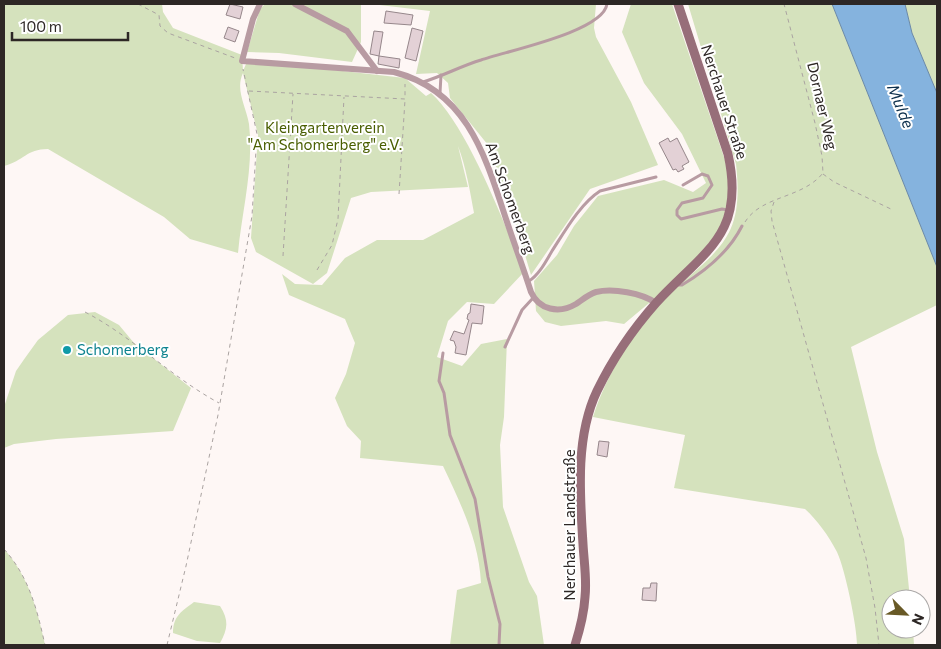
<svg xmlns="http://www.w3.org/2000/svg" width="941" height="649" viewBox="0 0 941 649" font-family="Commissioner,sans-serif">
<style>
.green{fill:#d5e2bd}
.water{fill:#85b3de;stroke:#6b89a6}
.building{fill:#e3d1d6;stroke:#96878b}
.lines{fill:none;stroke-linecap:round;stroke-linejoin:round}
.path{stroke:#aaa3a1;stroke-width:1;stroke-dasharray:4 4;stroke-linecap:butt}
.lane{stroke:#b89ba2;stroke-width:3}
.street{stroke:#b89ba2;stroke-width:6}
.secondary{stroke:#976e79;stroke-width:9}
.culture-dot{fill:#0f9aa8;stroke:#fff;stroke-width:2}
.labels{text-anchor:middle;stroke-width:4;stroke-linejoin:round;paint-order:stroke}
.street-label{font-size:15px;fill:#2d2725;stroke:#fff}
.park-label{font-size:15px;fill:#495e01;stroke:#fff}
.culture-label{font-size:15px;fill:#0d838f;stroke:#fff;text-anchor:start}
.water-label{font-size:16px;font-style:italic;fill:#0d304d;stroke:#fff}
</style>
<rect width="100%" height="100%" fill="#fef7f5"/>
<!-- green -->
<g class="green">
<path d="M4 4H162L163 12 173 28 242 55 243 71 246 64H280L405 78 426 96 431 93C467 125 505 225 524 272L494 304 467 302 448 321 437 357 462 366 481 344 507 339 504 417 500 445 503 507 529 582 537 596 544 645H450L457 590 481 583C479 541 461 504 443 466L360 458 361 441 347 426 335 398 346 374 355 343 345 319 289 295 282 274 295 284 322 285 345 258 377 240H423L474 213C470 191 466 167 458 146L468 187 371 192 351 198 327 273 313 284 256 252 251 238 258 135 243 73C235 90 246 106 249 124 254 168 242 210 238 253L190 239 164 217 48 149C26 149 24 161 4 166Z"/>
<path d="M265 4H361V42L352 62 279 53 247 52 260 9Z"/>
<path d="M371 4H596L594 28 596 37 631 102 658 165 590 189 531 275 510 205 488 145 450 98 448 83 437 73 416 74 430 11Z"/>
<path d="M631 4H672L728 169 730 188 724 224 686 272 624 324 606 321 561 326 545 322 536 311 534 281 557 255 574 226 598 196 664 180 693 192 706 183 682 134 644 83 622 32Z"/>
<path d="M688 4H832L937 267V305L851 347 877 452 904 539 910 599H891V629H913L914 645H857C857 626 845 569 837 552 828 535 818 521 805 509L674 488 685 435 593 417C607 373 634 330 667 297 716 249 745 243 736 164Z"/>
<path d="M905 4H937V93L912 33Z"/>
<path d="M95 312 119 325 134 343 191 388 173 431 56 439 14 444 4 448V407L16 371 25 358 38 340 68 315Z"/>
<path d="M4 549C29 577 37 609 45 645H4Z"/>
<path d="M194 602 220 606C229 620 228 629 220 643L197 641 173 633C173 616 182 611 194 602Z"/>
</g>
<!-- water -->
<path class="water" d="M832 4H905L912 33 937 93V267Z"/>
<!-- building -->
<g class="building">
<path d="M230 4 243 7 240 19 226 15Z"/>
<path d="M386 11 413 15 411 25 384 23Z"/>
<path d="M228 27 239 31 235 42 224 38Z"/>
<path d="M412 28 423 31 416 61 405 58Z"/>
<path d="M374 31 383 32 379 56 370 54Z"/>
<path d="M379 56 400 59 399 68 378 64Z"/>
<path d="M668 138 670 142 677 138 689 162 682 166 684 169 678 172 676 169 673 170 659 143Z"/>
<path d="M471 304 484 306 482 324 472 323 466 355 455 353 456 347 454 341 450 340 454 331 464 334 469 320 467 319 468 314 470 313Z"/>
<path d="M599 441 609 442 607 457 597 455Z"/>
<path d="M651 583H657L656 601 642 600 643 588H650Z"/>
</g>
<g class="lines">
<!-- path -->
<g class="path">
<path d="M138 4 159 15 160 26 168 33 235 58"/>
<path d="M249 91 405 99V84"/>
<path d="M823 174 834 182 893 210"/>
<path d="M399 194 405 100"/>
<path d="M774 202 771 211 772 221 866 558 875 608 879 645"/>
<path d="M745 222C762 195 802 199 823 173L822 156 815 123 784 4"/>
<path d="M283 256 293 94"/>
<path d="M317 270 332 245 338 219 344 97"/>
<path d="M85 312C133 337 171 377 219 403"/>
<path d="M4 549C29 577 37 609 45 645"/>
<path d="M167 645 186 566 218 415 252 216 257 134 243 69"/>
</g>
<!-- lane -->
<g class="lane">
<path d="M423 82C443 76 461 66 481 60 506 51 603 32 607 4"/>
<path d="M440 93 441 75"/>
<path d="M683 185 702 174 708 176 712 185 703 198 682 203 677 210V215L681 219 722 209 728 210"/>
<path d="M529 281C539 275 546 261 552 251 565 231 580 204 600 191L656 177"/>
<path d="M676 285H682C707 270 729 252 742 226"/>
<path d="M505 347 522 310 533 298"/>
<path d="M443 353 439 381 444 393 450 435 475 499 488 577 500 624 499 645"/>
</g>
<!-- street -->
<g class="street">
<path d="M260 4 253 19 242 61 394 72C467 91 485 155 506 219 514 243 523 267 531 292 539 310 559 314 576 304 582 300 589 294 596 292 613 288 642 293 656 303"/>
<path d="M295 4 347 31 377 71"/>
</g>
<!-- secondary -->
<path class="secondary" d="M575 645C580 629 584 614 585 597 587 580 584 562 583 544 580 496 575 437 597 391 612 360 633 329 656 303 704 251 746 235 728 154L678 4"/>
</g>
<!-- markers -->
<circle class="culture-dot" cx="67" cy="350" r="5"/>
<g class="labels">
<!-- street labels -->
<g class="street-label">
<text transform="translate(724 102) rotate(72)" y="5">Nerchauer Straße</text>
<text transform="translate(822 106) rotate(77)" y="5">Dornaer Weg</text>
<text transform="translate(510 198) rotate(70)" y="5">Am Schomerberg</text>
<text transform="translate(570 525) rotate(-90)" y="5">Nerchauer Landstraße</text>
</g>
<!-- park labels -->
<g class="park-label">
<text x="325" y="133">Kleingartenverein<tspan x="325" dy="17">"Am Schomerberg" e.V.</tspan></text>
</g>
<!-- culture labels -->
<g class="culture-label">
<text x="77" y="355">Schomerberg</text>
</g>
<!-- water labels -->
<g class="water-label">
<text transform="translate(901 106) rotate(68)" y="6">Mulde</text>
</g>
</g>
<!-- border -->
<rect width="941" height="649" fill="none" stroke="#2d2725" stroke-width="10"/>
<!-- north arrow -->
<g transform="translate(906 614) rotate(114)"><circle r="24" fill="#ffffff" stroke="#aba9a8"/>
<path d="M0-4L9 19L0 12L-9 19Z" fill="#685926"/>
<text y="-8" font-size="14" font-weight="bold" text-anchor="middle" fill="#2d2725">N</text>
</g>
<!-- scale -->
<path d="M12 32v8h116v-8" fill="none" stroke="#2d2725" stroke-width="2.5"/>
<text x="20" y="32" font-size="15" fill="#2d2725" stroke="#ffffff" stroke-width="4" paint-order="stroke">100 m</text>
</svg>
